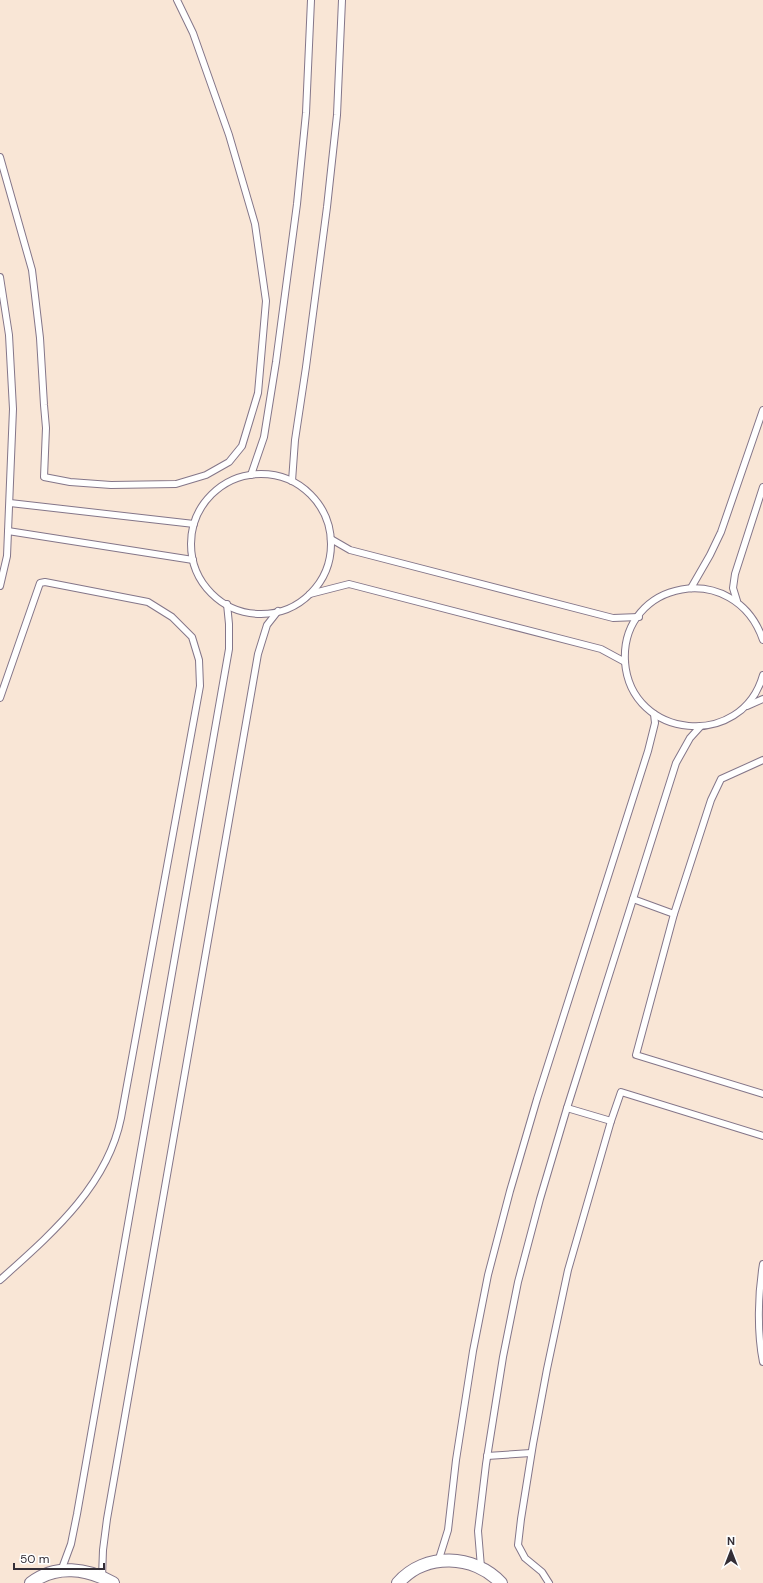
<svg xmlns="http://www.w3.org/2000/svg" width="763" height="1583" viewBox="0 0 763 1583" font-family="'DM Sans',sans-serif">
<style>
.education{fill:#f9e6d6}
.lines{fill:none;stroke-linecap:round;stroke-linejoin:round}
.lane-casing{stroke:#847689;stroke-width:8}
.street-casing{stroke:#847689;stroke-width:14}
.lane{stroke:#fff;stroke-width:6}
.street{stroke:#fff;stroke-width:12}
</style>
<rect width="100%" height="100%" fill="#faf0fd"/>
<!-- education -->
<rect class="education" x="0" y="0" width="763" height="1583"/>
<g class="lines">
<!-- lane casing -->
<g class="lane-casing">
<g id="lane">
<path d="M0 157 32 270 40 338 44 405 46 428 44 477 70 482 111 485 176 484 206 475 229 462 242 446 258 393 266 301 255 224 229 135 193 33 177 0"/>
<path d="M0 277 9 335 13 409 7 556 0 586"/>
<circle cx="261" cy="544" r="70"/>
<path d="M251 475 264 437 276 362 297 204 306 113 311 0"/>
<path d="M292 481 295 440 306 367 327 207 337 115 342 0"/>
<path d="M10 503 194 524"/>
<path d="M8 531 193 560"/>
<path d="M331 539 350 550 613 618 639 617"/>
<path d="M691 588 710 555 721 532 763 410"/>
<path d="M310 594 349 584 601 649 625 662"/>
<path d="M737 601 733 588 735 574 763 487"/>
<path d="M763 640C735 558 620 580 625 662 631 740 742 750 763 675"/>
<path d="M0 698 40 583 45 582 148 602 172 617 192 637 199 660 200 686 121 1118C107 1187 50 1235 0 1280"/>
<path d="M747 706 763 699"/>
<path d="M763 760 721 779 711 800 674 914 636 1055 763 1094"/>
<path d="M633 899 674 914"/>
<path d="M567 1108 611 1121"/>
<path d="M763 1264C758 1294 757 1332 763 1362"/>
<path d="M487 1456 531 1453"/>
<path d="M438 1562 448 1530 456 1460 473 1351 488 1275 510 1191 537 1099 648 751 655 723 654 714"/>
<path d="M481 1567 478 1531 486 1464 503 1357 518 1282 540 1199 567 1108 676 763 690 738 700 727"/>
<path d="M61 1571 71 1544 77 1514 229 649V624L227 604"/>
<path d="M102 1577 103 1550 107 1519 258 654 267 625 278 611"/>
<path d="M549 1583 542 1572 525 1558 518 1545 521 1519 533 1444 547 1369 568 1270 611 1121 621 1092 763 1136"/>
</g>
</g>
<!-- street casing -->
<g class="street-casing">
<g id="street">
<path d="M31 1583C56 1564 87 1568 113 1583"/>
<path d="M398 1583C425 1552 474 1554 501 1583"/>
</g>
</g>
<!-- lane -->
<use href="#lane" class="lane"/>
<!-- street -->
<use href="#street" class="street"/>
</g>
<!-- north arrow -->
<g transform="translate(731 1551)" stroke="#ffffff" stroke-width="3" paint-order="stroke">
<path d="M0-3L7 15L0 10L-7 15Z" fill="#342e36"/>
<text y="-6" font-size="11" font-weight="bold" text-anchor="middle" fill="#342e36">N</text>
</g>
<!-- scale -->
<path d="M14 1563v6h90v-6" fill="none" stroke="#342e36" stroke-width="2"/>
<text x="20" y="1563" font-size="12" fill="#342e36" stroke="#ffffff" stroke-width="3" paint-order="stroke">50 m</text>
</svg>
